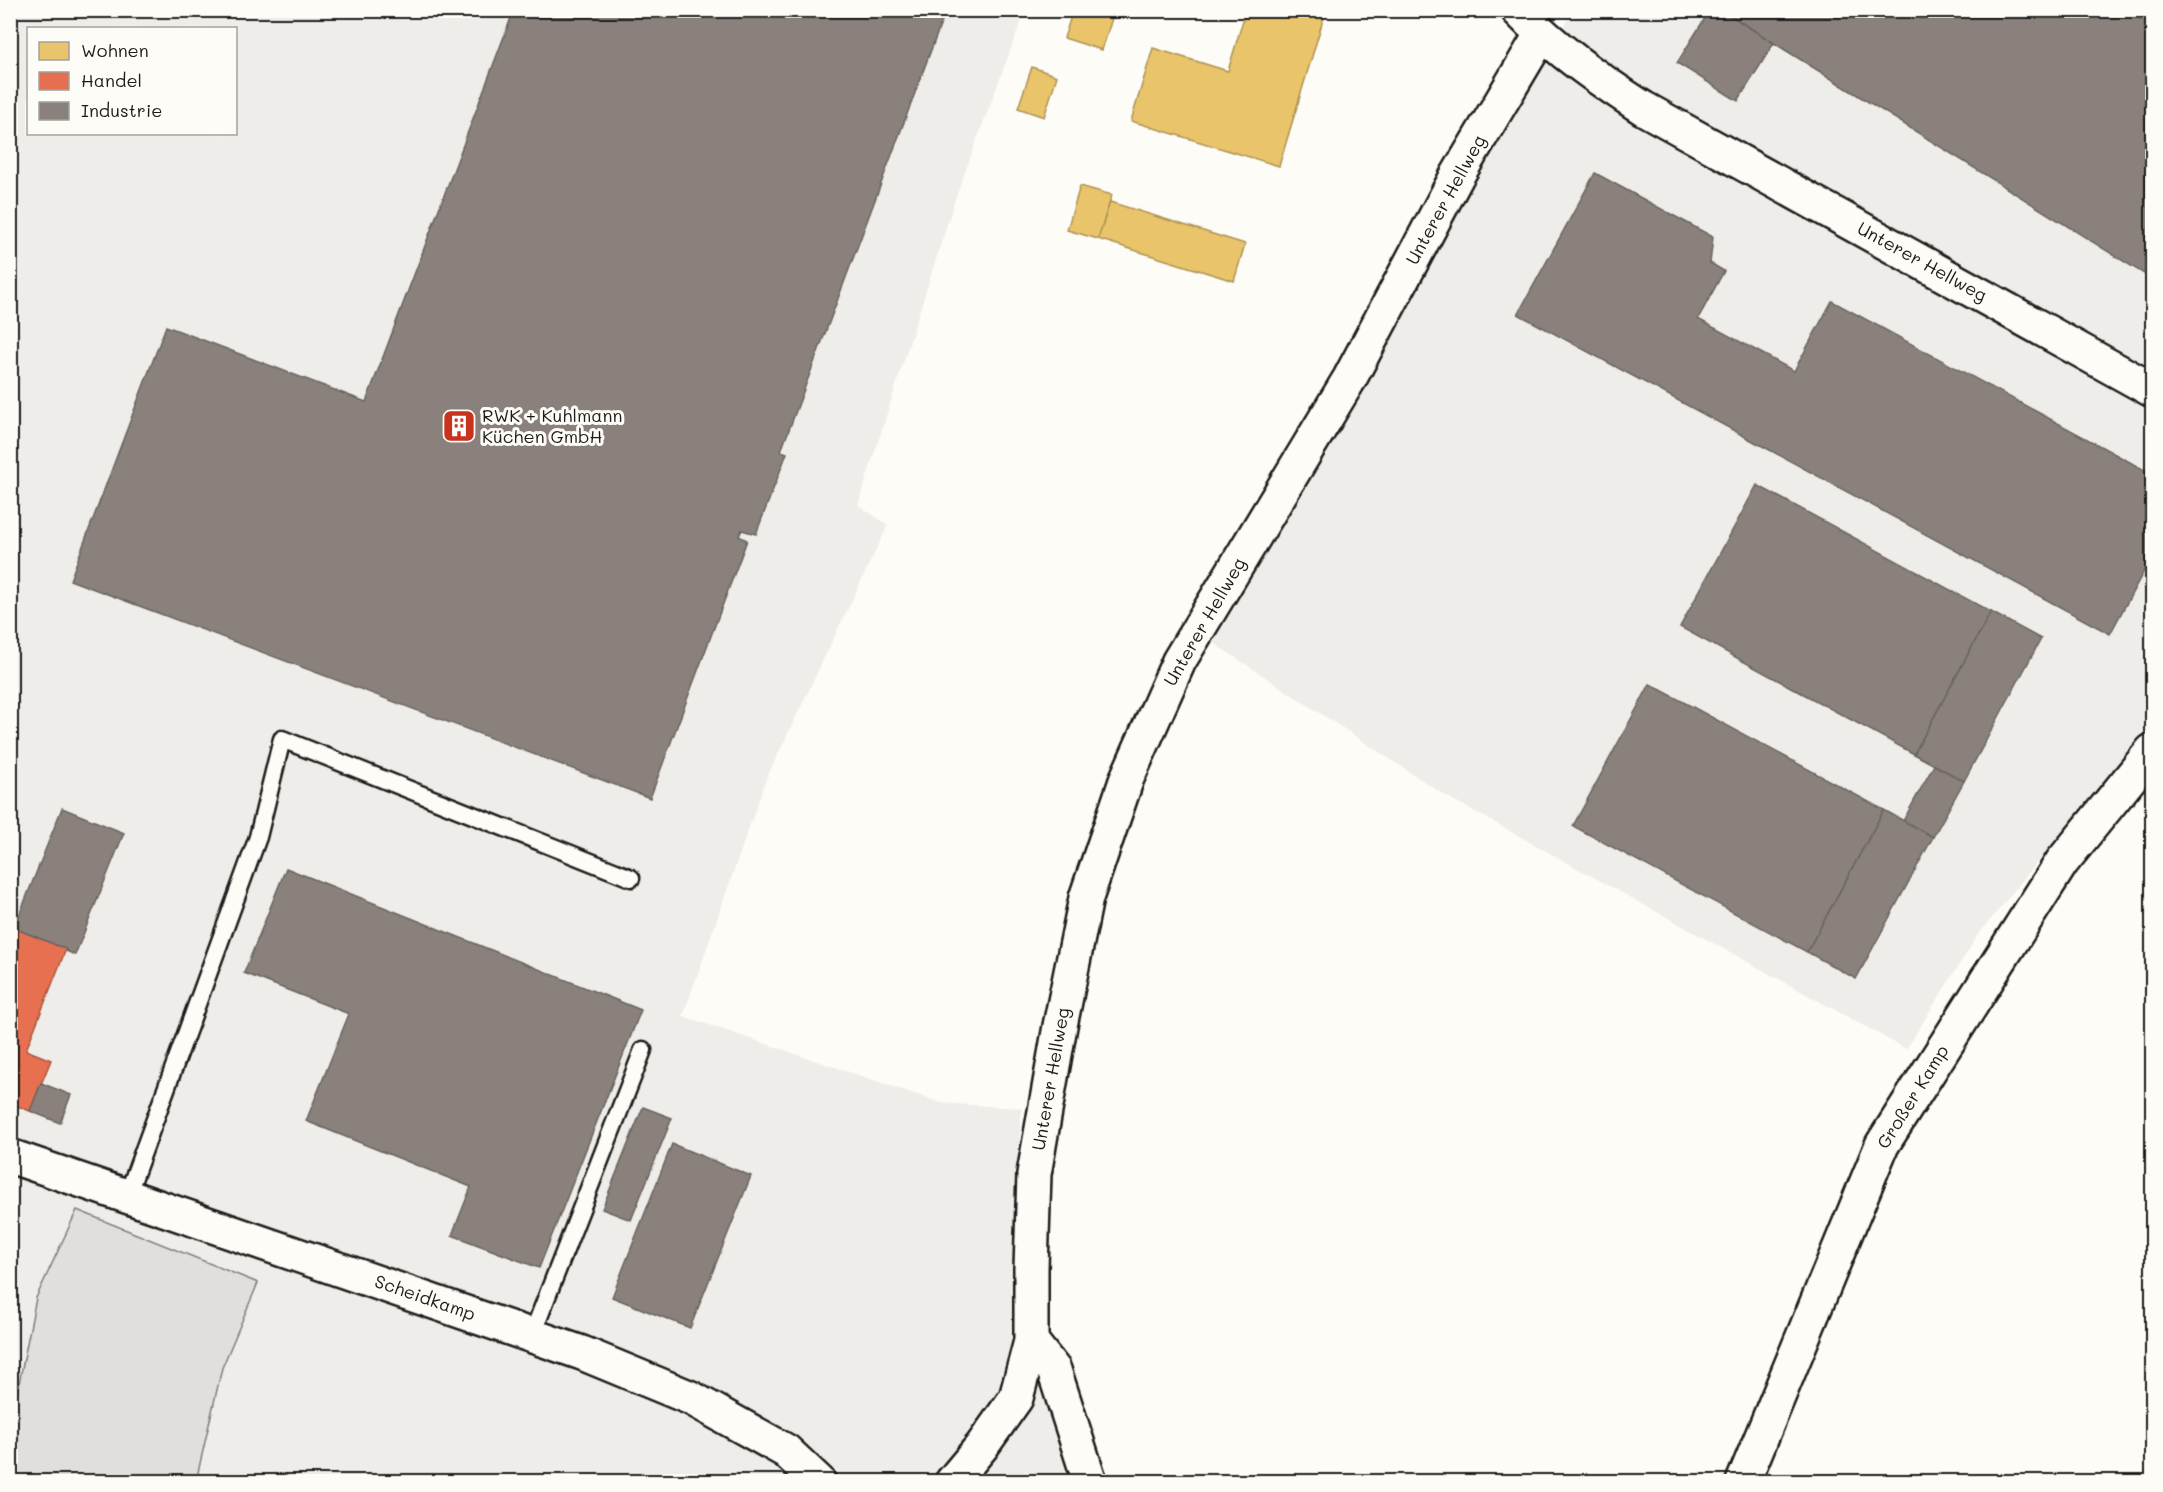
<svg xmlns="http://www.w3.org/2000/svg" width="2163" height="1492" viewBox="0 0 2163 1492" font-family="Mali,sans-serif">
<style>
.built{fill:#eeede9;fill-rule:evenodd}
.green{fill:#e0dfdb;stroke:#7e7e7c;stroke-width:1.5}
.homes{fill:#e9c46a;stroke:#ac9253;stroke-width:1.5}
.shops{fill:#e76f51;stroke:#aa5641;stroke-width:1.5}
.industry{fill:#8a817c;stroke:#69635f;stroke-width:1.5}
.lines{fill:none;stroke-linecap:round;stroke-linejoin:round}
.lane-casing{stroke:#1c1c1c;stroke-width:21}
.street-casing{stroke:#1c1c1c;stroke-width:38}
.lane{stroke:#fdfcf7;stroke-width:16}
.street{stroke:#fdfcf7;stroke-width:33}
.labels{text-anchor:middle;stroke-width:6;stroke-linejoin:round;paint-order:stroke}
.street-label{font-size:18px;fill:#1c1c1c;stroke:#fdfcf7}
.poi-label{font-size:18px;fill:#1c1c1c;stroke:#fdfcf7;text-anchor:start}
</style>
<rect width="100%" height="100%" fill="#fdfcf7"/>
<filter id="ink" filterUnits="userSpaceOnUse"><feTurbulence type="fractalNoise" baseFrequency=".0167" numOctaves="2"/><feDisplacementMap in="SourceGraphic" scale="12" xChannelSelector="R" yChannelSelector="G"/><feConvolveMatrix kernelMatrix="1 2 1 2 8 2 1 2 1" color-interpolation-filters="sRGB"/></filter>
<g filter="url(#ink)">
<!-- built -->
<g class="built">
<path d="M11 11H1025L956 196 858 505 888 525 766 779 683 1016 941 1103 1021 1108 1012 1323 1044 1401 1106 1481H196L222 1368 258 1283 36 1298 11 1424ZM28 28H236V134H28Z"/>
<path d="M1570 11H2152V721L1978 935 1906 1049 1446 796 1212 642 1358 385 1469 180 1572 12Z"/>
</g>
<!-- green -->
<path class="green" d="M77 1210 258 1283 222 1368 196 1481H11V1424L36 1298Z"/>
<!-- homes -->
<g class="homes">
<path d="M1073 10 1114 12 1102 50 1064 38Z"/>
<path d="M1246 10H1326L1279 166 1131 121 1153 48 1228 71Z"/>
<path d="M1032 67 1057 76 1044 117 1018 108Z"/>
<path d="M1080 186 1112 195 1098 239 1067 230Z"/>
<path d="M1110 202 1245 244 1234 281 1098 239Z"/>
</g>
<!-- shops -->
<path class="shops" d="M10 926 66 949 26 1050 51 1060 30 1111 10 1103Z"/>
<!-- industry -->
<g class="industry">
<path d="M514 10H946L781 451 787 453 756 534 742 530 739 536 747 540 650 798 70 580 166 326 366 402Z"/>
<path d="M1710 10H1722L1774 43 1738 101 1677 63Z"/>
<path d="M1722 10H2152V279L1774 43Z"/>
<path d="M1595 173 1713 237 1710 263 1724 271 1698 319 1794 371 1832 301 2152 474V556L2110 634 1518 314Z"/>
<path d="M1757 485 1991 612 1914 754 1680 627Z"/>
<path d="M1991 612 2041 639 1964 781 1914 754Z"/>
<path d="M1650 684 1884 810 1807 952 1573 826Z"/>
<path d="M1934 765 1964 781 1933 837 1903 821Z"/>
<path d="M62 808 124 833 75 955 66 951V949L14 928Z"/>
<path d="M1884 810 1933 837 1856 979 1807 952Z"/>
<path d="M286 868 641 1010 539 1268 452 1235 471 1187 306 1121 349 1014 244 973Z"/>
<path d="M41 1083 71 1095 60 1123 30 1111Z"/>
<path d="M643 1107 672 1118 631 1220 602 1209Z"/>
<path d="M672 1144 751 1176 690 1328 612 1297Z"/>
</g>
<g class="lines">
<!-- lane casing -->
<g class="lane-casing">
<g id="lane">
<path d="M127 1196 258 837 282 739 631 878"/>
<path d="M532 1335 643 1050"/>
</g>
</g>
<!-- street casing -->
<g class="street-casing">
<g id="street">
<path d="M1518 10C1555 49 1598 79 1643 108L2152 390"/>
<path d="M10 1156 582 1353 691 1398 786 1451 819 1482"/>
<path d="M1031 1341 1054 1370 1090 1482"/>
<path d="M952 1482 982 1446 1016 1398 1031 1341V1268L1034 1174 1060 1026 1086 898 1127 778 1179 661 1350 378 1457 176 1541 35"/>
<path d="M1743 1482 1882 1145 2062 862 2152 751"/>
</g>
</g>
<!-- lane -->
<use href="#lane" class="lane"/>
<!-- street -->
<use href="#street" class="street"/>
</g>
</g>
<!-- icons -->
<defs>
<g id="building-square" transform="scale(1.725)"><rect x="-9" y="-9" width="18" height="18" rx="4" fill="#c8321e" stroke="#fdfcf7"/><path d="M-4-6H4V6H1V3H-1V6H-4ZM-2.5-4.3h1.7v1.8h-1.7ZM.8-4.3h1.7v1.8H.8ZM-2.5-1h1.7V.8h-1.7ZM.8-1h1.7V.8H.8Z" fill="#fff"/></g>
</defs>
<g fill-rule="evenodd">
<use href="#building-square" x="459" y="426"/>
</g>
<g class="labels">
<!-- street labels -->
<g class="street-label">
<text transform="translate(1446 200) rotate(-61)" y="6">Unterer Hellweg</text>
<text transform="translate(1922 262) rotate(29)" y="6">Unterer Hellweg</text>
<text transform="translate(1205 622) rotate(-60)" y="6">Unterer Hellweg</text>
<text transform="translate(1051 1079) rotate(-80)" y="6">Unterer Hellweg</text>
<text transform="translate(1913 1097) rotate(-58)" y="6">Großer Kamp</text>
<text transform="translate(425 1298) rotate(19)" y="6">Scheidkamp</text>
</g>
<!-- poi labels -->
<g class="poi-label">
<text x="482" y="422">RWK + Kuhlmann<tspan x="482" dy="21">Küchen GmbH</tspan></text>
</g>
</g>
<!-- margin -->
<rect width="2163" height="1492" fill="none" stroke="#fdfcf7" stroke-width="36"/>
<rect x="18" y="18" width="2127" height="1456" fill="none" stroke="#1c1c1c" stroke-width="2" filter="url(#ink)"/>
<!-- legend -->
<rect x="27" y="27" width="210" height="108" fill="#fdfcf7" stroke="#a3a29f" stroke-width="1.5"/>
<rect x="39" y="42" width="30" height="18" fill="#e9c46a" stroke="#a3a29f" stroke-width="1.5"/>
<text x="81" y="57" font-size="18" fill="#1c1c1c">Wohnen</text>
<rect x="39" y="72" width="30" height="18" fill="#e76f51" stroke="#a3a29f" stroke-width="1.5"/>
<text x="81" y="87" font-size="18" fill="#1c1c1c">Handel</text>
<rect x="39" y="102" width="30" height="18" fill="#8a817c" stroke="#a3a29f" stroke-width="1.5"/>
<text x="81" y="117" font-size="18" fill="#1c1c1c">Industrie</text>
</svg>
